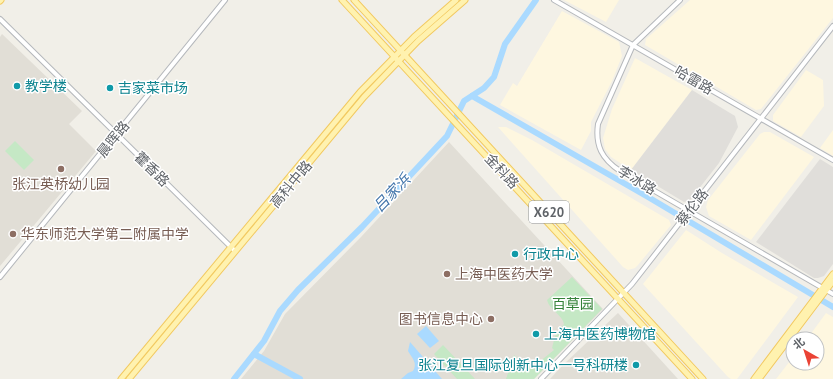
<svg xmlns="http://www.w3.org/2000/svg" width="833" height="379" viewBox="0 0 833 379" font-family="'PT Sans','Noto Sans SC',sans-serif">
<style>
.commercial{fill:#fef7e0}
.industrial{fill:#e0deda}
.education{fill:#e1ded6}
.green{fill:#c5e8c5}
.water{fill:#aadaff}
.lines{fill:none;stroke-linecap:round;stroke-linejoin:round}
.river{stroke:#aadaff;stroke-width:6}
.minor-casing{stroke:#b5b8bc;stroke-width:6}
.major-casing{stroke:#f2c960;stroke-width:7}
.minor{stroke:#fff;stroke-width:4}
.major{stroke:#fff2af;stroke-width:5}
.culture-dot{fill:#0f9aa8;stroke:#fff;stroke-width:1.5}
.education-dot{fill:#8d6e63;stroke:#fff;stroke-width:1.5}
.labels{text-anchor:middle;stroke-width:3;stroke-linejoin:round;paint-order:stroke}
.shield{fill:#fff;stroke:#8f9295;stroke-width:1}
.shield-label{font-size:13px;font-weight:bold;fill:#5f6368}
.street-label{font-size:14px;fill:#5f6368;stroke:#fff}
.culture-label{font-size:14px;fill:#0d838f;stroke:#fff;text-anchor:start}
.education-label{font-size:14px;fill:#785e54;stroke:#fff;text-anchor:start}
.park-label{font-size:14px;fill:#348238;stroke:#fff}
.water-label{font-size:15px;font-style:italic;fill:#4174aa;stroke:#fff}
</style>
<rect width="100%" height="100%" fill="#f1efe8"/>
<!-- commercial -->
<g class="commercial">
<path d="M564 0H619L606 22Z"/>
<path d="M690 0H833V18L761 109 756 110 645 45 646 39Z"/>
<path d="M562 11 619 42 622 56 612 81 591 122V131L581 150 500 105 513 83 517 86Z"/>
<path d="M635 58 692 90 631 170 611 157 605 149 603 138 612 109Z"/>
<path d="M806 70 823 80 824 106 801 137 773 121V115Z"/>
<path d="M498 127H506L532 140 669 220 671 225 638 265 635 268 628 270 623 267Z"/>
<path d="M833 130V156L820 148Z"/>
<path d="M764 132H770L814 157 751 240 709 216 706 207 708 200 760 134Z"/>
<path d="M686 230 722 253 798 297 737 379H731L728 377 643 284Z"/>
<path d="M826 313 833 317V379H776L793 357V363H817V339H807Z"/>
</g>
<!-- industrial -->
<g class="industrial">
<path d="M692 90 735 116 738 127 719 163 690 200 684 202 631 170Z"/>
<path d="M820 159 833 167V264L824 276 818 278H814L756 242Z"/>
</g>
<!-- education -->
<g class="education">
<path d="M2 34 82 111 69 124 96 151 0 266V37Z"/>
<path d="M449 142 603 309 534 379H241L264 351 285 314 361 237Z"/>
<path d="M618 313 678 379H550L563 365Z"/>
</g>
<!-- green -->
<g class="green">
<path d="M15 141 34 160 24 170 5 151Z"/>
<path d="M572 277 602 309 534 379H506L514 355 526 365 534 366 554 350 552 348 555 336 564 324C562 314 549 310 547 300Z"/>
<path d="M443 345 475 379H457L434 354Z"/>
</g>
<!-- water -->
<g class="water">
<path d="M426 326 439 341 430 348 417 334Z"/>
<path d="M410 342 442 379H401L408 373 413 371C418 363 412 358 408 351Z"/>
</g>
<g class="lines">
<!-- river -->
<g class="river">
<path d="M472 96 648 197 833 307"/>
<path d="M254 354 300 379"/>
<path d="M234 379 264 341 280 311 298 290 362 227 447 136 464 101 484 88 494 77 505 44 536 0"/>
</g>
<!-- minor casing -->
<g class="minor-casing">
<g id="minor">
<path d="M554 0 833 160"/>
<path d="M680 0 633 45 598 124C595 146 602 159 620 171L833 294"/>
<path d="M0 19 235 251"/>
<path d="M0 277 225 0"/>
<path d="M541 379 632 284 833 26"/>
</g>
</g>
<!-- major casing -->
<g class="major-casing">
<g id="major">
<path d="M342 0 692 379"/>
<path d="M354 0 703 379"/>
<path d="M0 1 1 0"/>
<path d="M121 379 360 92 414 37 456 0"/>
<path d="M129 379 364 97 418 41 465 0"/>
<path d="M754 379 833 274"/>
<path d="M759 379 833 281"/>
</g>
</g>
<!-- minor -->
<use href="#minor" class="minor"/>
<!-- major -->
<use href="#major" class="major"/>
</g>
<!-- markers -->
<g class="culture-dot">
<circle cx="17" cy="86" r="4"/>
<circle cx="110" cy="88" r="4"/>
<circle cx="515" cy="254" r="4"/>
<circle cx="536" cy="334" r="4"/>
<circle cx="636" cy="365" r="4"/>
</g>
<g class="education-dot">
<circle cx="61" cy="169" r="4"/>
<circle cx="13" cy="234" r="4"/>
<circle cx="447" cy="274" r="4"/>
<circle cx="491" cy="319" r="4"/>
</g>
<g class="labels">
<!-- shield labels -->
<rect class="shield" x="529" y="201" width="40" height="22" rx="3"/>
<g class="shield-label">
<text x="549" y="217">X620</text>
</g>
<!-- street labels -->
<g class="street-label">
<text transform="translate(694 80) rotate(30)" y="5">哈雷路</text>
<text transform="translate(113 139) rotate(-51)" y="5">晨晖路</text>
<text transform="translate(152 169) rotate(45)" y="5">藿香路</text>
<text transform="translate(502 171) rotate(47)" y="5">金科路</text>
<text transform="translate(637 180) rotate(31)" y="5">李冰路</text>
<text transform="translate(291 184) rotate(-50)" y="5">高科中路</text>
<text transform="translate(692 207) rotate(-52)" y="5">蔡伦路</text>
</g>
<!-- culture labels -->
<g class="culture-label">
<text x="25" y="91">教学楼</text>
<text x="118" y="93">吉家菜市场</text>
<text x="523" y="259">行政中心</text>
<text x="544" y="339">上海中医药博物馆</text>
<text x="628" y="370" text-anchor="end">张江复旦国际创新中心一号科研楼</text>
</g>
<!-- education labels -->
<g class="education-label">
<text x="61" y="189" text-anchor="middle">张江英桥幼儿园</text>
<text x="21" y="239">华东师范大学第二附属中学</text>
<text x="455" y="279">上海中医药大学</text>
<text x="483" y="324" text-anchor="end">图书信息中心</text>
</g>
<!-- park labels -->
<g class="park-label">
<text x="573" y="309">百草园</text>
</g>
<!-- water labels -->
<g class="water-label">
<text transform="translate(392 193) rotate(-46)" y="5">吕家浜</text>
</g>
</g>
<!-- north arrow -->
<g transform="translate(805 351) rotate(321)"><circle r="19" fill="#ffffff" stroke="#bfc1c3"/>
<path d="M0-3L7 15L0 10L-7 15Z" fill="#ea4335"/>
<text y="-6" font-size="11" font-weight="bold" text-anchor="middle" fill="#5f6368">北</text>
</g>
</svg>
